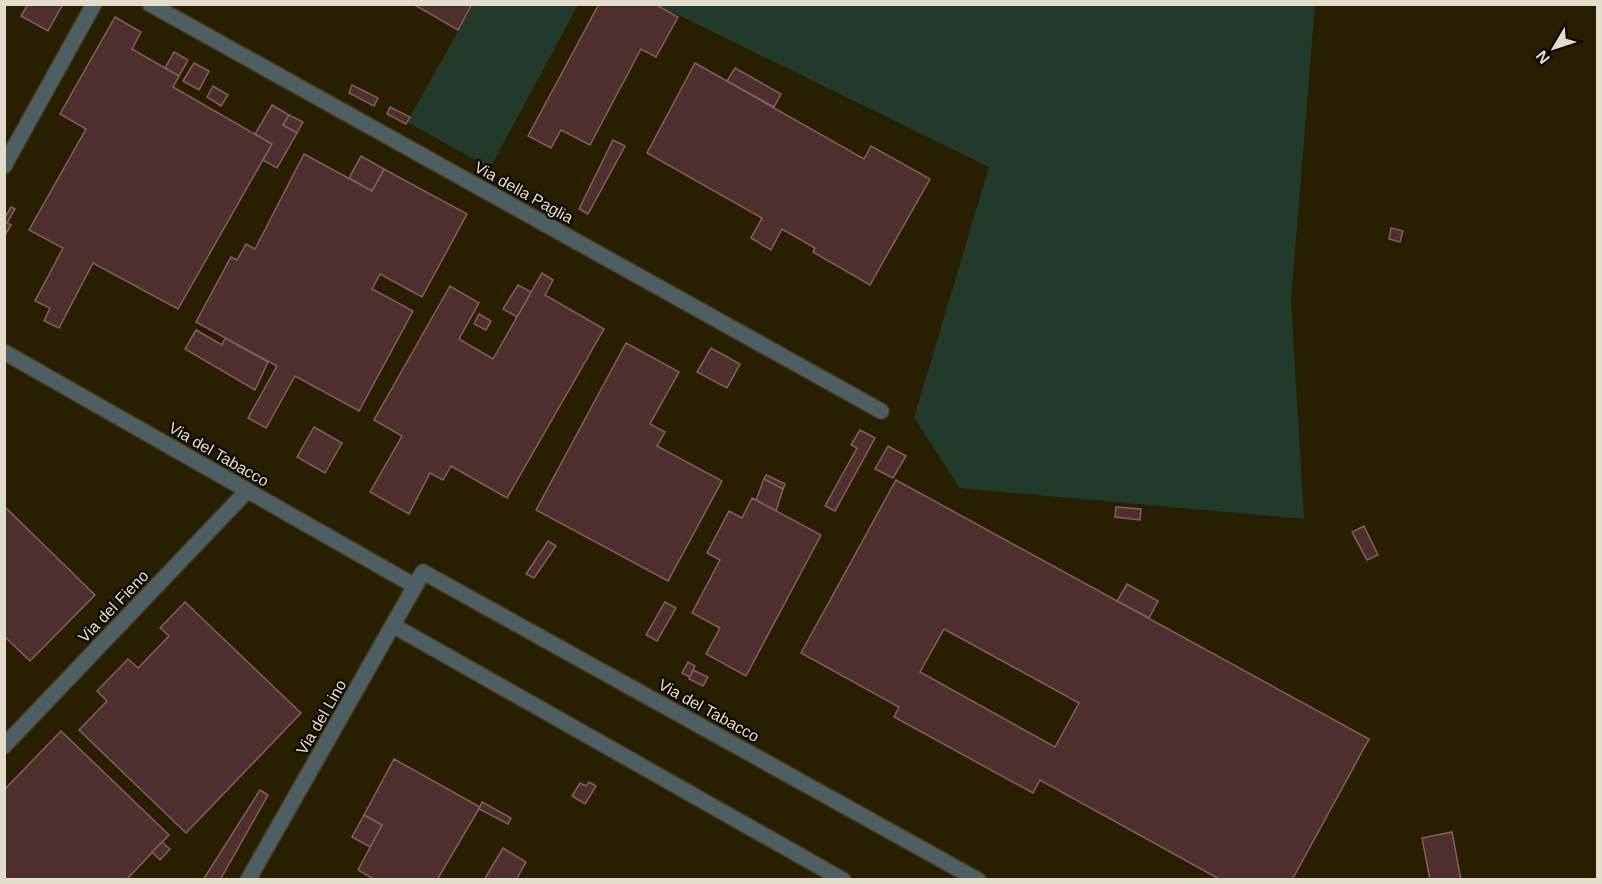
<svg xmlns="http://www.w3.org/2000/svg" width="1602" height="884" viewBox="0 0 1602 884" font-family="Arial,sans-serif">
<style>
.green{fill:#223a2a}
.building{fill:#4f2f2d;stroke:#845f5d;stroke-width:1.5;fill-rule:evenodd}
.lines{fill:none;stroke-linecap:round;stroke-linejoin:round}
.street-casing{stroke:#423a1d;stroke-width:18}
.street{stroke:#4e5f63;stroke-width:15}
.labels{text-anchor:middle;stroke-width:4.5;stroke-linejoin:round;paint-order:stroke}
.street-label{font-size:16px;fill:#e3ddcc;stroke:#0d0901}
</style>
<rect width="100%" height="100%" fill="#281f01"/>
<!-- green -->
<g class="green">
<path d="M473 5H578L490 168 407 122Z"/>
<path d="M658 5H1315L1291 300 1304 519 960 488 914 418 989 167Z"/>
</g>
<!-- building -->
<g class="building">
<path d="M28 4H63L48 31 21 16Z"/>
<path d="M413 4H472L458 30Z"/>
<path d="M599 4H655L678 17 656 57 641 49 590 145 561 130 551 148 528 136Z"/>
<path d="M115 17 141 32 132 49 179 76 173 87 272 144 178 309 93 263 59 328 44 321 50 308 35 301 63 248 29 230 86 129 60 114Z"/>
<path d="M174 52 188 60 179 76 165 68Z"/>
<path d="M194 63 209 71 199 90 183 81Z"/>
<path d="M695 63 864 159 871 146 930 179 870 285 813 252 815 248 782 229 771 250 751 238 762 218 647 153Z"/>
<path d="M735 68 781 94 774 107 727 81Z"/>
<path d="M352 85 378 98 374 106 349 93Z"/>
<path d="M213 86 228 95 221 106 207 97Z"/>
<path d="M272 105 289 115 283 125 297 133 277 168 263 160 272 144 255 134Z"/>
<path d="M390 107 410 117 406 124 387 114Z"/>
<path d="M289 115 303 122 297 133 283 125Z"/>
<path d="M613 140 625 146 588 214 579 209Z"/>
<path d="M304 154 372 191 384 169 467 214 422 297 380 274 372 289 413 311 359 411 295 376 266 428 248 418 277 366 196 322 231 257 237 260 246 244 255 249Z"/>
<path d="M361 156 384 169 372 191 349 178Z"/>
<path d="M11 207 15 209 7 223 11 225 4 237V219Z"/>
<path d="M1391 228 1403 231 1400 242 1389 239Z"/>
<path d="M542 273 553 280 545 295 604 329 507 498 451 466 443 480 430 473 409 514 370 492 402 436 374 420 450 286 479 303 459 339 493 359Z"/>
<path d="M518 285 531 292 517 317 503 309Z"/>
<path d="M479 314 491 321 486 330 474 324Z"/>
<path d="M196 330 222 345 225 338 268 362 255 390 185 349Z"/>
<path d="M626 343 679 372 650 424 665 432 657 446 722 481 668 581 536 510Z"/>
<path d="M711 348 740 364 727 388 697 372Z"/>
<path d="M314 427 342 443 325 473 297 457Z"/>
<path d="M860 430 875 438 835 511 825 506 857 448 851 445Z"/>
<path d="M888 446 906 456 893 478 875 469Z"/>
<path d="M766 475 785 484 783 489 764 479Z"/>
<path d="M764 479 783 489 776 511 756 500Z"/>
<path d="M896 480 1369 739 1292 880H1221L1040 780 1033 793 894 717 899 707 801 653ZM944 629 1079 703 1055 747 920 672Z"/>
<path d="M752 498 821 535 746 676 706 654 720 628 692 613 720 560 707 553 729 511 742 518Z"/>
<path d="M4 506 95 595 30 661 4 636Z"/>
<path d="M1116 507 1141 509 1140 520 1115 517Z"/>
<path d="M1364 526 1378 555 1367 560 1352 532Z"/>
<path d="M548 541 556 546 534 578 526 574Z"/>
<path d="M1127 584 1158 601 1149 618 1117 601Z"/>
<path d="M185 602 301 713 186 833 79 730 107 701 97 691 128 659 138 668 169 636 160 628Z"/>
<path d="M665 602 676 608 657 641 646 635Z"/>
<path d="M688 662 695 666 690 677 682 673Z"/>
<path d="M693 670 708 677 703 686 689 679Z"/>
<path d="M61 731 169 835 126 880H4V790Z"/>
<path d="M394 759 480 807 437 880H375L358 870 382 825 364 815Z"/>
<path d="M589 782 596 786 585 804 572 796 580 783 586 786Z"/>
<path d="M260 790 268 795 220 880H203Z"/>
<path d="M482 802 511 818 508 824 479 809Z"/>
<path d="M364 815 382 825 370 847 352 837Z"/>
<path d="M1452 832 1461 880H1430L1422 838Z"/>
<path d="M162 842 170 849 160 860 152 852Z"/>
<path d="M503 848 526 862 516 880H484Z"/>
</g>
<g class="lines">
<!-- street casing -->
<g class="street-casing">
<g id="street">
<path d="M150 4 881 411"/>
<path d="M4 166 94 4"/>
<path d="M4 352 415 586"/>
<path d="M394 626 843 880"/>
<path d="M4 746 247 491"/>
<path d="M248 880 423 572 978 880"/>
</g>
</g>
<!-- street -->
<use href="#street" class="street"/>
</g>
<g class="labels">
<!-- street labels -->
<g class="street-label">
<text transform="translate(524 192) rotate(29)" y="6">Via della Paglia</text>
<text transform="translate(219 454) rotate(30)" y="6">Via del Tabacco</text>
<text transform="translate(113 606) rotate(-46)" y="6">Via del Fieno</text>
<text transform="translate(709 710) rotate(29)" y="6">Via del Tabacco</text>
<text transform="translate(321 717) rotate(-60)" y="6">Via del Lino</text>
</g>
</g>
<!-- border -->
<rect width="1602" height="884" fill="none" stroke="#e3ddcc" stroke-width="12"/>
<!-- north arrow -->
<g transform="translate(1554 48) rotate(231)" stroke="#0d0901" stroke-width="4.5" paint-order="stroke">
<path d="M0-4.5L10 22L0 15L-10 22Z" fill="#e3ddcc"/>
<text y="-9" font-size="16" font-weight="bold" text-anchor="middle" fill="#e3ddcc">N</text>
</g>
</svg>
